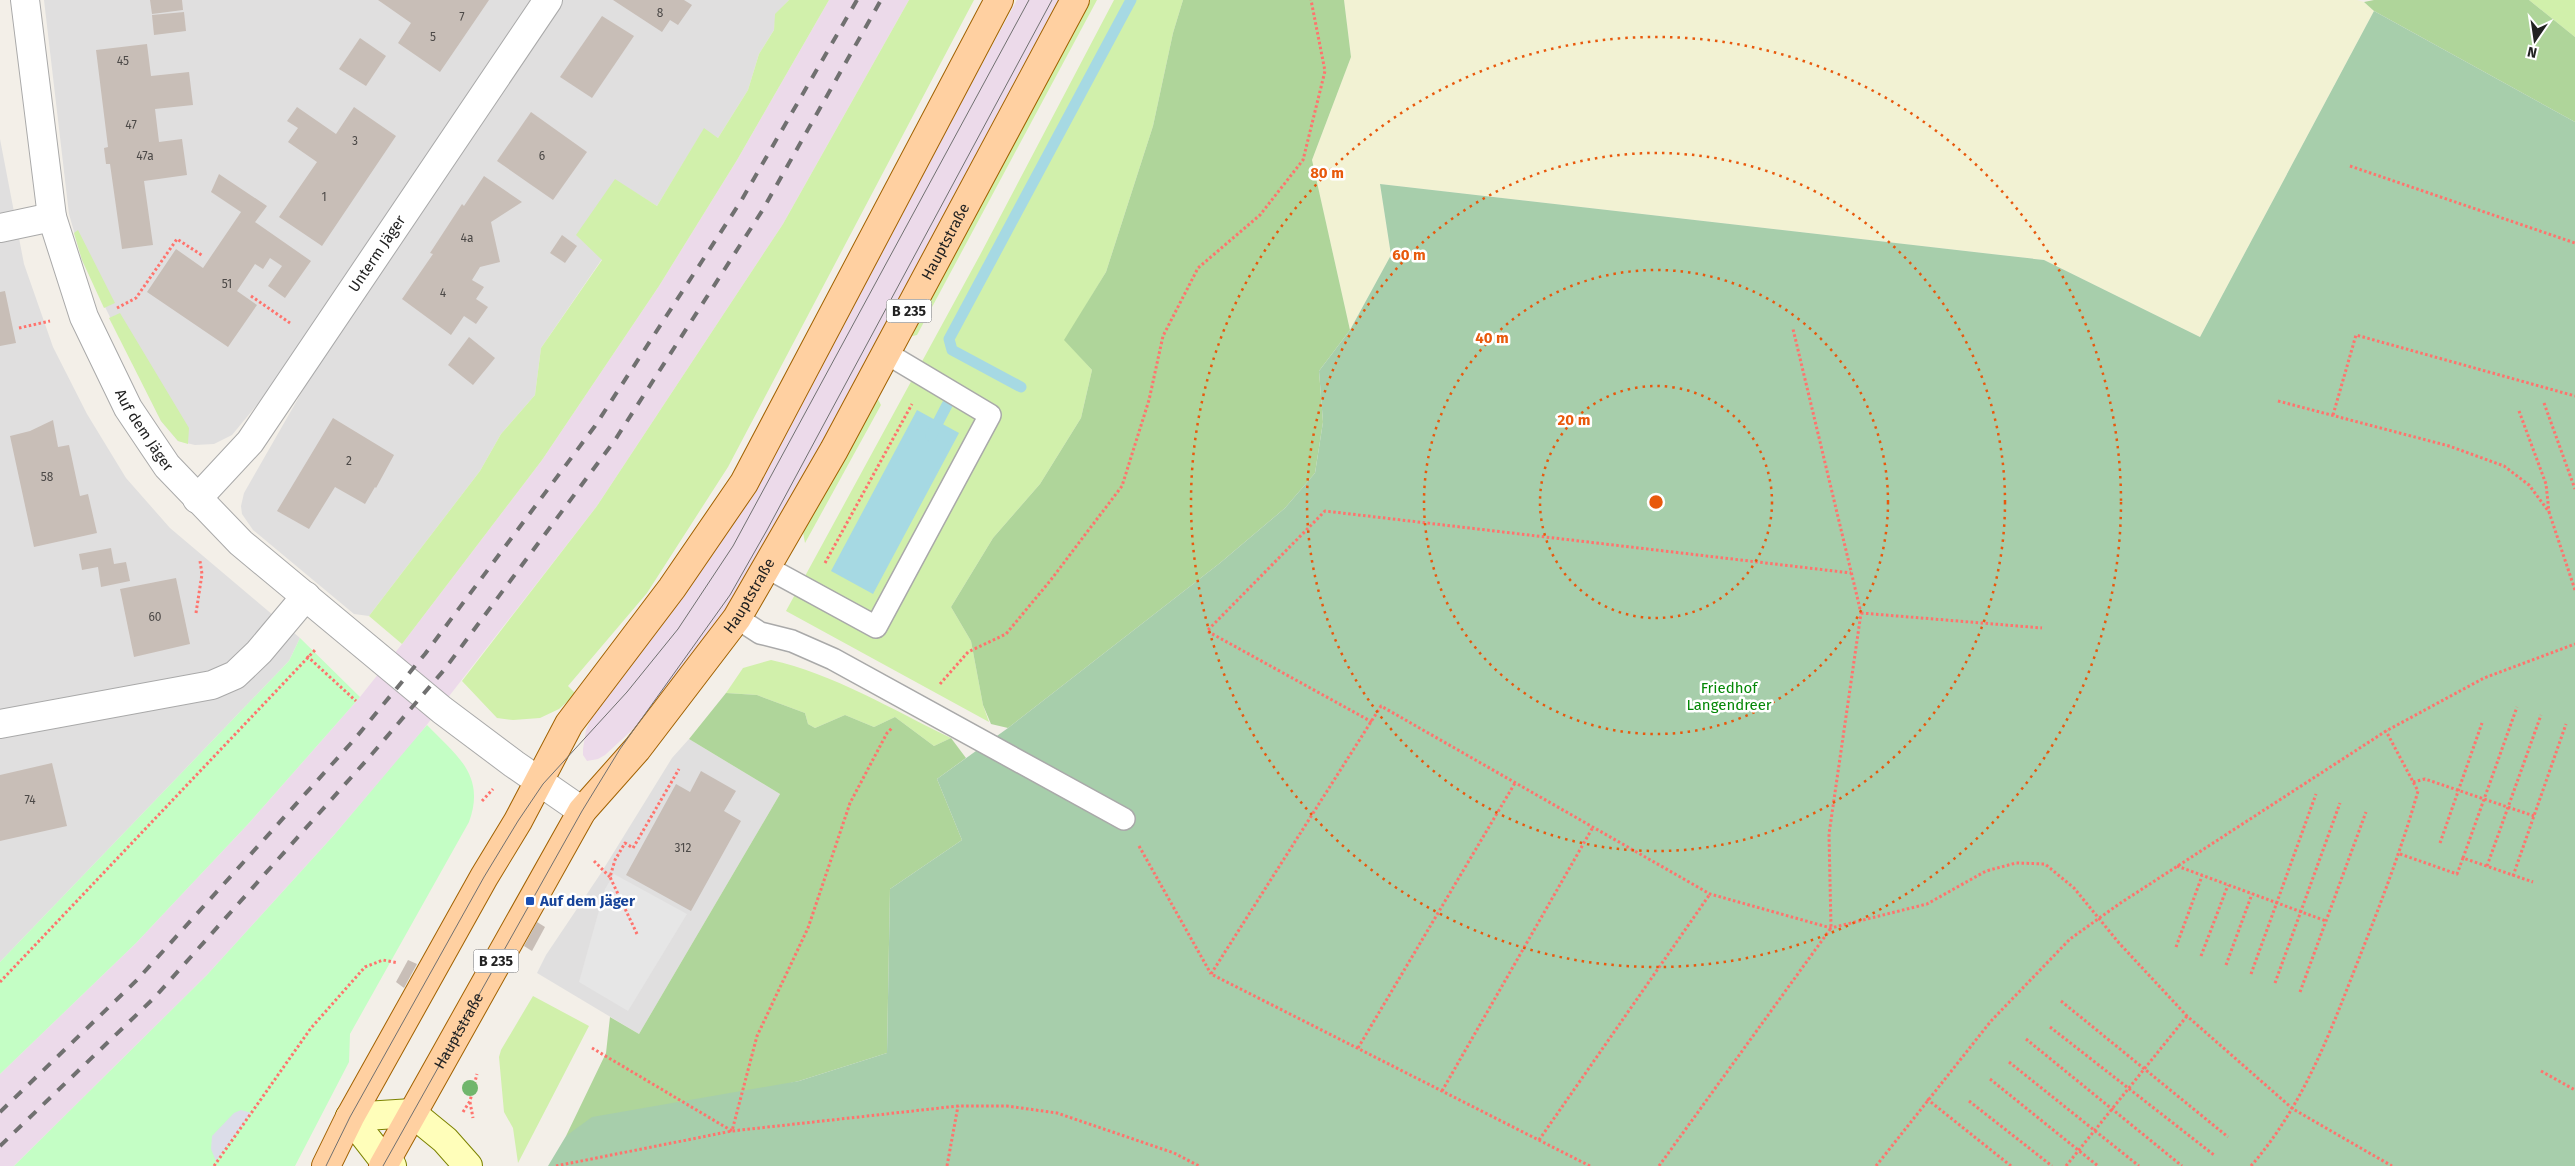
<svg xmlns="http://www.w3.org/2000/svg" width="2575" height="1166" viewBox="0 0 2575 1166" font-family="'Fira Sans',sans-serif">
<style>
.residential{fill:#e0dfdf}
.industrial{fill:#ecdaea}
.farmland{fill:#f2f2d3}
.grass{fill:#d1f0ab}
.forest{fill:#afd59a}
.cemetery{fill:#a7ceab}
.park{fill:#c4fec5}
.parking{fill:#e6e6e6}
.plaza{fill:#dcdde9}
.water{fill:#a6d9e3}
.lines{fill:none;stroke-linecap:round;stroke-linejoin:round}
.stream{stroke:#a6d9e3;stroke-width:11}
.building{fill:#c8beb7}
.lane-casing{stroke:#a9a9a9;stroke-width:24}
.street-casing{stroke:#a9a9a9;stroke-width:30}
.secondary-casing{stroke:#7c8200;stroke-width:30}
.primary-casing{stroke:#a06100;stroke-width:30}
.path{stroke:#ff736d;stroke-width:3;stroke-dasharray:2.5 2.5;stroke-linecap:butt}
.lane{stroke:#fff;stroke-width:21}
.street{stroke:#fff;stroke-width:28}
.secondary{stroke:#fffeba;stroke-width:28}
.primary{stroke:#ffd0a1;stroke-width:28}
.tram{stroke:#707070;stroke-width:1}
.rail{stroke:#707070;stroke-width:4;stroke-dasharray:10 10;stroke-linecap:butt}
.tree{fill:#70b66c}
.ring{fill:none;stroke:#e8590c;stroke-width:2.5;stroke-dasharray:2.5 5}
.transit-dot{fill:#1a4fb4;stroke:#fff;stroke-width:2}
.labels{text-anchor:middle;stroke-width:5;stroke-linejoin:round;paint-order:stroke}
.number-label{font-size:12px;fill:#4c4947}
.shield{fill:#fff;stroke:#646464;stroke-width:1}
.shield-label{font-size:14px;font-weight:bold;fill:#222}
.street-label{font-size:15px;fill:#222;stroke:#fff}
.park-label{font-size:15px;fill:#048706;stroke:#fff}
.transit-label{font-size:15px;font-weight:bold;fill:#164399;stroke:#fff;text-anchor:start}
.centre{fill:#e8590c;stroke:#fff;stroke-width:2.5}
.ring-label{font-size:15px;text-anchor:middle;font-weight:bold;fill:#e8590c;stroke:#fff;stroke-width:5;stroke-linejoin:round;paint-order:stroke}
</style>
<rect width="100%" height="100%" fill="#f3efe8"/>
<!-- residential -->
<g class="residential">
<path d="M44 0H531L261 400 232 435 214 444 195 445 178 441 161 421 82 260 69 214Z"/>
<path d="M563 0H789L776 14 774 30 759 54 748 90 718 138 704 129 657 206 615 180 577 235 602 259 541 348 535 395 501 434 480 471 369 616 354 614 253 530 242 514 241 506 244 493 319 362Z"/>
<path d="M0 139 24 264 53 347 87 414 126 478 170 528 300 638 289 661 0 962Z"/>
<path d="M689 739 780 794 639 1034 537 973 546 955 601 873 672 758Z"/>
</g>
<!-- industrial -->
<g class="industrial">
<path d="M829 0H909L783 224 597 506 415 740 335 834 207 975 14 1166H0V1074L136 943 249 823 360 697 402 644 542 460 659 286 737 160Z"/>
<path d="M1017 0H1061L925 257 731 611 656 708 605 755 598 759 587 761 583 755V749L586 730 591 719 725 536Z"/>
</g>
<!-- farmland -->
<path class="farmland" d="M1344 0H2357L2364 2 2374 11 2200 337 2044 260 1380 184 1391 255 1350 330 1312 160 1351 57Z"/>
<!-- grass -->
<g class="grass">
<path d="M789 0H829L737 160 659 286 542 460 402 644 369 616 480 471 501 434 535 395 541 348 602 260 576 235 615 179 657 206 704 128 718 138 748 90 759 54 774 30 775 14Z"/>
<path d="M909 0H974L728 467 647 593 568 686 576 694 559 709 540 718 513 720 497 718 462 681 597 506 783 224Z"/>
<path d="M1089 0H1097L917 335 908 337Z"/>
<path d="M1114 0H1183L1173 33 1153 126 1106 272 1065 340 1092 370 1081 418 1040 484 993 538 951 607 971 641 983 705 989 722 786 611 980 255Z"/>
<path d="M2529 0H2575V37Z"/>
<path d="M78 230 115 303 104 308 82 260 74 233Z"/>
<path d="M120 313 189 428 188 444 178 441 161 421 109 318Z"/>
<path d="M875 394 881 405 805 543 803 532Z"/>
<path d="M771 660C832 673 895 711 951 738L934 746 895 717 874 727 845 715 815 728 808 724 805 713 757 695 726 693 743 668Z"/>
<path d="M533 996 589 1026 518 1163 513 1128 504 1112 499 1057 501 1050Z"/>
</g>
<!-- forest -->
<g class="forest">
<path d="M1183 0H1344L1351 57 1312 160 1350 330 1319 371 1323 422 1315 473 1285 508 1220 563 1008 728 991 724 983 705 971 641 951 607 993 538 1040 484 1081 418 1092 370 1064 340 1106 272 1153 126 1173 33Z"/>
<path d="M2374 0H2529L2575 37V122L2374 11 2364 2Z"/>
<path d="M726 693 757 695 805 713 808 724 815 728 845 715 874 727 895 717 934 746 951 738 966 758 937 779 962 840 890 889 887 1053 799 1081 566 1136 606 1053 610 1017 639 1034 780 794 689 739Z"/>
</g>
<!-- cemetery -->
<path class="cemetery" d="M2374 11 2575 122V1166H548L566 1136 592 1117 799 1081 887 1053 890 889 962 840 937 779 1008 728 1220 563 1285 508 1315 473 1323 422 1319 371 1350 330 1391 255 1380 184 2044 260 2200 337Z"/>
<!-- park -->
<g class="park">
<path d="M300 638 360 697 249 823 136 943 0 1074V962L289 661Z"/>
<path d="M427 725C457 756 486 775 469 822L350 1034 349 1062 295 1166H14L207 975 335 834Z"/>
</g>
<!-- parking -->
<path class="parking" d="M614 874 687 914 628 1011 579 982 605 889Z"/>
<!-- plaza -->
<path class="plaza" d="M241 1110 251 1113 216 1161 211 1149 212 1136 234 1113Z"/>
<!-- water -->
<path class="water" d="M917 410 959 433 873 594 831 571Z"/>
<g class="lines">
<!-- stream -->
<g class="stream">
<path d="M1021 387 952 350 949 339 1131 0"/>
<path d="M931 436 947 405"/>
</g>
</g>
<!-- building -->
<g class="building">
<path d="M150 0H182L183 10 152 14Z"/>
<path d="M378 0H489L440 72 398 43 411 23Z"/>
<path d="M613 0H684L692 5 678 25 670 20 662 32Z"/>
<path d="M184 12 186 31 154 35 152 15Z"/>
<path d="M602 16 634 36 592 98 560 77Z"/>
<path d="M360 38 386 56 366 86 339 69Z"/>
<path d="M147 44 151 76 189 72 193 105 155 109 159 142 182 139 187 175 144 181 153 245 122 249 110 164H106L104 148 108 147 96 50Z"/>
<path d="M297 107 336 134 354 107 396 136 322 246 279 217 317 162 288 142 298 128 287 121Z"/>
<path d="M531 112 587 152 553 200 497 161Z"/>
<path d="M219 174 267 206 247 233 255 222 311 261 285 298 268 286 282 266 270 258 263 269 255 264 237 291 257 305 228 347 147 292 176 249 203 268 241 212 211 192Z"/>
<path d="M484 176 522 202 491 222 500 262 480 267 472 280 484 287 476 299 488 307 476 324 464 316 451 335 402 299 433 254 430 253 462 204 464 206Z"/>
<path d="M562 235 577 246 565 263 550 253Z"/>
<path d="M5 291 16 343 0 346V292Z"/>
<path d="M469 337 495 358 473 385 448 365Z"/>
<path d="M333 418 394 455 376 488 375 487 365 504 335 487 309 529 277 511Z"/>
<path d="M53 420 58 447 69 445 80 496 88 494 97 533 34 547 10 436 30 431Z"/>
<path d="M111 548 114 564 126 562 130 581 101 587 98 567 82 570 79 554Z"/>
<path d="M176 578 190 644 134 657 120 589Z"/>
<path d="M52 763 67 826 0 841V775Z"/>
<path d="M701 771 736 791 724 811 741 821 691 911 626 875 676 784 690 792Z"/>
<path d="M537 922 545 927 532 951 524 946Z"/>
<path d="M408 960 417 964 404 988 396 982Z"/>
</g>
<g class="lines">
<!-- lane casing -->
<g class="lane-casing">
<g id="lane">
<path d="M766 567 876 627 990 415 886 353"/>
<path d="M737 618 760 633 792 641 833 659 1124 819"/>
</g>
</g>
<!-- street casing -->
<g class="street-casing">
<g id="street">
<path id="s1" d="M25 0 52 217 84 317 128 408 167 466 241 543 442 710 514 764 582 811"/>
<path d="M0 228 52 217"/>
<path id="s2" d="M197 499 250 442 548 0"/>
<path d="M0 724 212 685 235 675 259 652 306 596"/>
</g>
</g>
<!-- secondary casing -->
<g class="secondary-casing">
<g id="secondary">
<path d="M350 1117 412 1113 445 1140 468 1166"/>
<path d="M350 1117 385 1162 392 1166"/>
</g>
</g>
<!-- primary casing -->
<g class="primary-casing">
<g id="primary">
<path d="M326 1166 350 1117 484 877 518 821 569 724 672 588 744 483 999 0"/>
<path id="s3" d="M383 1166 582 811 637 749 737 618 834 450 1075 0"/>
</g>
</g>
<!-- path -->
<g class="path">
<path d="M2350 166 2575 243"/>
<path d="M251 296 290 323"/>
<path d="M117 308 136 298 177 239 203 256"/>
<path d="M19 328 50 321"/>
<path d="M2278 401 2449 446 2504 466 2529 485 2549 512 2575 590"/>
<path d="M2544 403 2575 489"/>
<path d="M2519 411 2546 484 2549 512"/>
<path d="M2333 415 2356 335 2575 396"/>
<path d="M825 563 912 404"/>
<path d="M196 613 202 574 200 561"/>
<path d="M1861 613 2042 628"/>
<path d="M307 656 356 701"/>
<path d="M940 684 968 652 1006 634 1050 581 1122 486 1149 400 1163 336 1198 268 1260 215 1303 160 1325 71 1311 0"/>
<path d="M1372 722 1207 631 1325 511 1851 573"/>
<path d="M2413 782 2425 779 2534 816"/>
<path d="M482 801 493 789"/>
<path d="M2440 843 2482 723"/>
<path d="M1139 846 1211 974"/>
<path d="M2400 854 2457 874 2463 858 2533 882"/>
<path d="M2463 858 2517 707"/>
<path d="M594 861 610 877"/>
<path d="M2177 866 2326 921"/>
<path d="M2487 866 2541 715"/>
<path d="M2513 876 2566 724"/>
<path d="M637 934 610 877 615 860 625 843 633 848 679 769"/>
<path d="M2176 947 2202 876"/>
<path d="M2201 956 2228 885"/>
<path d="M2226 965 2252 894"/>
<path d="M2251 974 2316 794"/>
<path d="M0 982 316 649"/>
<path d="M2275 983 2340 803"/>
<path d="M2300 992 2366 812"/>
<path d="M2061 1001 2228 1137"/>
<path d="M2050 1027 2214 1155"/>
<path d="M2026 1039 2182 1166"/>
<path d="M592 1048 732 1131 757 1036 808 928 850 803 887 733 893 727"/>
<path d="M1358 1048 1515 783"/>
<path d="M2009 1062 2139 1166"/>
<path d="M2541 1071 2575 1090"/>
<path d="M1990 1079 2098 1166"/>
<path d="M1442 1091 1593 827"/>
<path d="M1927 1099 2011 1166"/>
<path d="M1969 1101 2052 1166"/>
<path d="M470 1102 473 1118"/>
<path d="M463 1112 470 1101 477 1074"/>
<path d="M1539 1140 1710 894"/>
<path d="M214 1166 311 1028 365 967 383 960 398 963"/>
<path d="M556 1166 732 1131 958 1106H1007L1057 1113 1174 1153 1199 1166"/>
<path d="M947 1166 958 1106"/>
<path d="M1590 1166 1211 974 1381 706 1710 894 1831 928 1927 904 1986 871 2016 863 2045 864 2074 888 2119 943 2187 1016 2293 1109 2392 1166"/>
<path d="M1659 1166 1831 928 1829 834 1861 613 1793 329"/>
<path d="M1876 1166 1991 1021 2070 939 2119 904 2386 731 2484 678 2575 644"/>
<path d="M2066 1166 2187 1016"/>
<path d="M2251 1166C2302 1107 2328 1038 2356 966 2379 908 2401 851 2418 791L2386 731"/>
</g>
<!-- lane -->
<use href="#lane" class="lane"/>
<!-- street -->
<use href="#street" class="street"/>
<!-- secondary -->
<use href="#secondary" class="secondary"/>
<!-- primary -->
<use href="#primary" class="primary"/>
<!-- tram -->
<g class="tram">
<path d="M326 1166 350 1117 484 877 518 821 543 784 627 692 678 629 733 546 1029 0"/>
<path d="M383 1166 582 811 620 749 730 595 767 530 1052 0"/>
</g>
<!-- rail -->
<g class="rail">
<path d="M0 1112 137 980 353 741 425 654 595 426 741 201 857 0"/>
<path d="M0 1146 155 997 372 754 444 670 615 440 762 211 881 0"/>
</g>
</g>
<!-- trees -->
<circle class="tree" cx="470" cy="1088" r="8"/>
<!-- distance rings -->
<g class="ring">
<circle cx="1656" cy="502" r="116"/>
<circle cx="1656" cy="502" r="232"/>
<circle cx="1656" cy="502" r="349"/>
<circle cx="1656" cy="502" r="465"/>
</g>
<!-- markers -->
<rect class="transit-dot" x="525" y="896" width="10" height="10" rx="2.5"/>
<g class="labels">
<!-- number labels -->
<g class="number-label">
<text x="660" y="17">8</text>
<text x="462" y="21">7</text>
<text x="433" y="41">5</text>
<text x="123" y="65">45</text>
<text x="131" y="129">47</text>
<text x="355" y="145">3</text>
<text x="145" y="160">47a</text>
<text x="542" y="160">6</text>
<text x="324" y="201">1</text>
<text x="467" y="242">4a</text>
<text x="227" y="288">51</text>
<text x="443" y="297">4</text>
<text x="349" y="465">2</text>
<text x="47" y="481">58</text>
<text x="155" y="621">60</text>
<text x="30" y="804">74</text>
<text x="683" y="852">312</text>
</g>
<!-- shield labels -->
<g class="shield">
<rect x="886.5" y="299.5" width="45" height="23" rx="4"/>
<rect x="473.5" y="949.5" width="45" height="23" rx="4"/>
</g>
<g class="shield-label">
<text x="909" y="316">B 235</text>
<text x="496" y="966">B 235</text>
</g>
<!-- street labels -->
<g class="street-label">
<text dy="5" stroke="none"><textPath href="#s3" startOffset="1085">Hauptstraße</textPath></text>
<text dy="5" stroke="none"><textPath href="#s2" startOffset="305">Unterm Jäger</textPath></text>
<text dy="5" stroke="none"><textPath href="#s1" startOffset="452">Auf dem Jäger</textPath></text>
<text dy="5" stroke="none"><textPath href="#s3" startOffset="680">Hauptstraße</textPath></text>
<text dy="5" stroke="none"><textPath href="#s3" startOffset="155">Hauptstraße</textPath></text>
</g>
<!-- park labels -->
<g class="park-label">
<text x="1729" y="693">Friedhof<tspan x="1729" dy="17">Langendreer</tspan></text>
</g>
<!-- transit labels -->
<g class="transit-label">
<text x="540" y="906">Auf dem Jäger</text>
</g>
</g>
<circle cx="1656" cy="502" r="8" class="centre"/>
<g class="ring-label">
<text x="1327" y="178">80 m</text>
<text x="1409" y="260">60 m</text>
<text x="1492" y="343">40 m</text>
<text x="1574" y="425">20 m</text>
</g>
<!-- north arrow -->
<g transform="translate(2535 40) rotate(193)" stroke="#ffffff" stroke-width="4" paint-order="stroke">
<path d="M0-4L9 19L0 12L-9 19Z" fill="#222222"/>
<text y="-8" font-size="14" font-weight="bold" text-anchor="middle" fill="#222222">N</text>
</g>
</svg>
